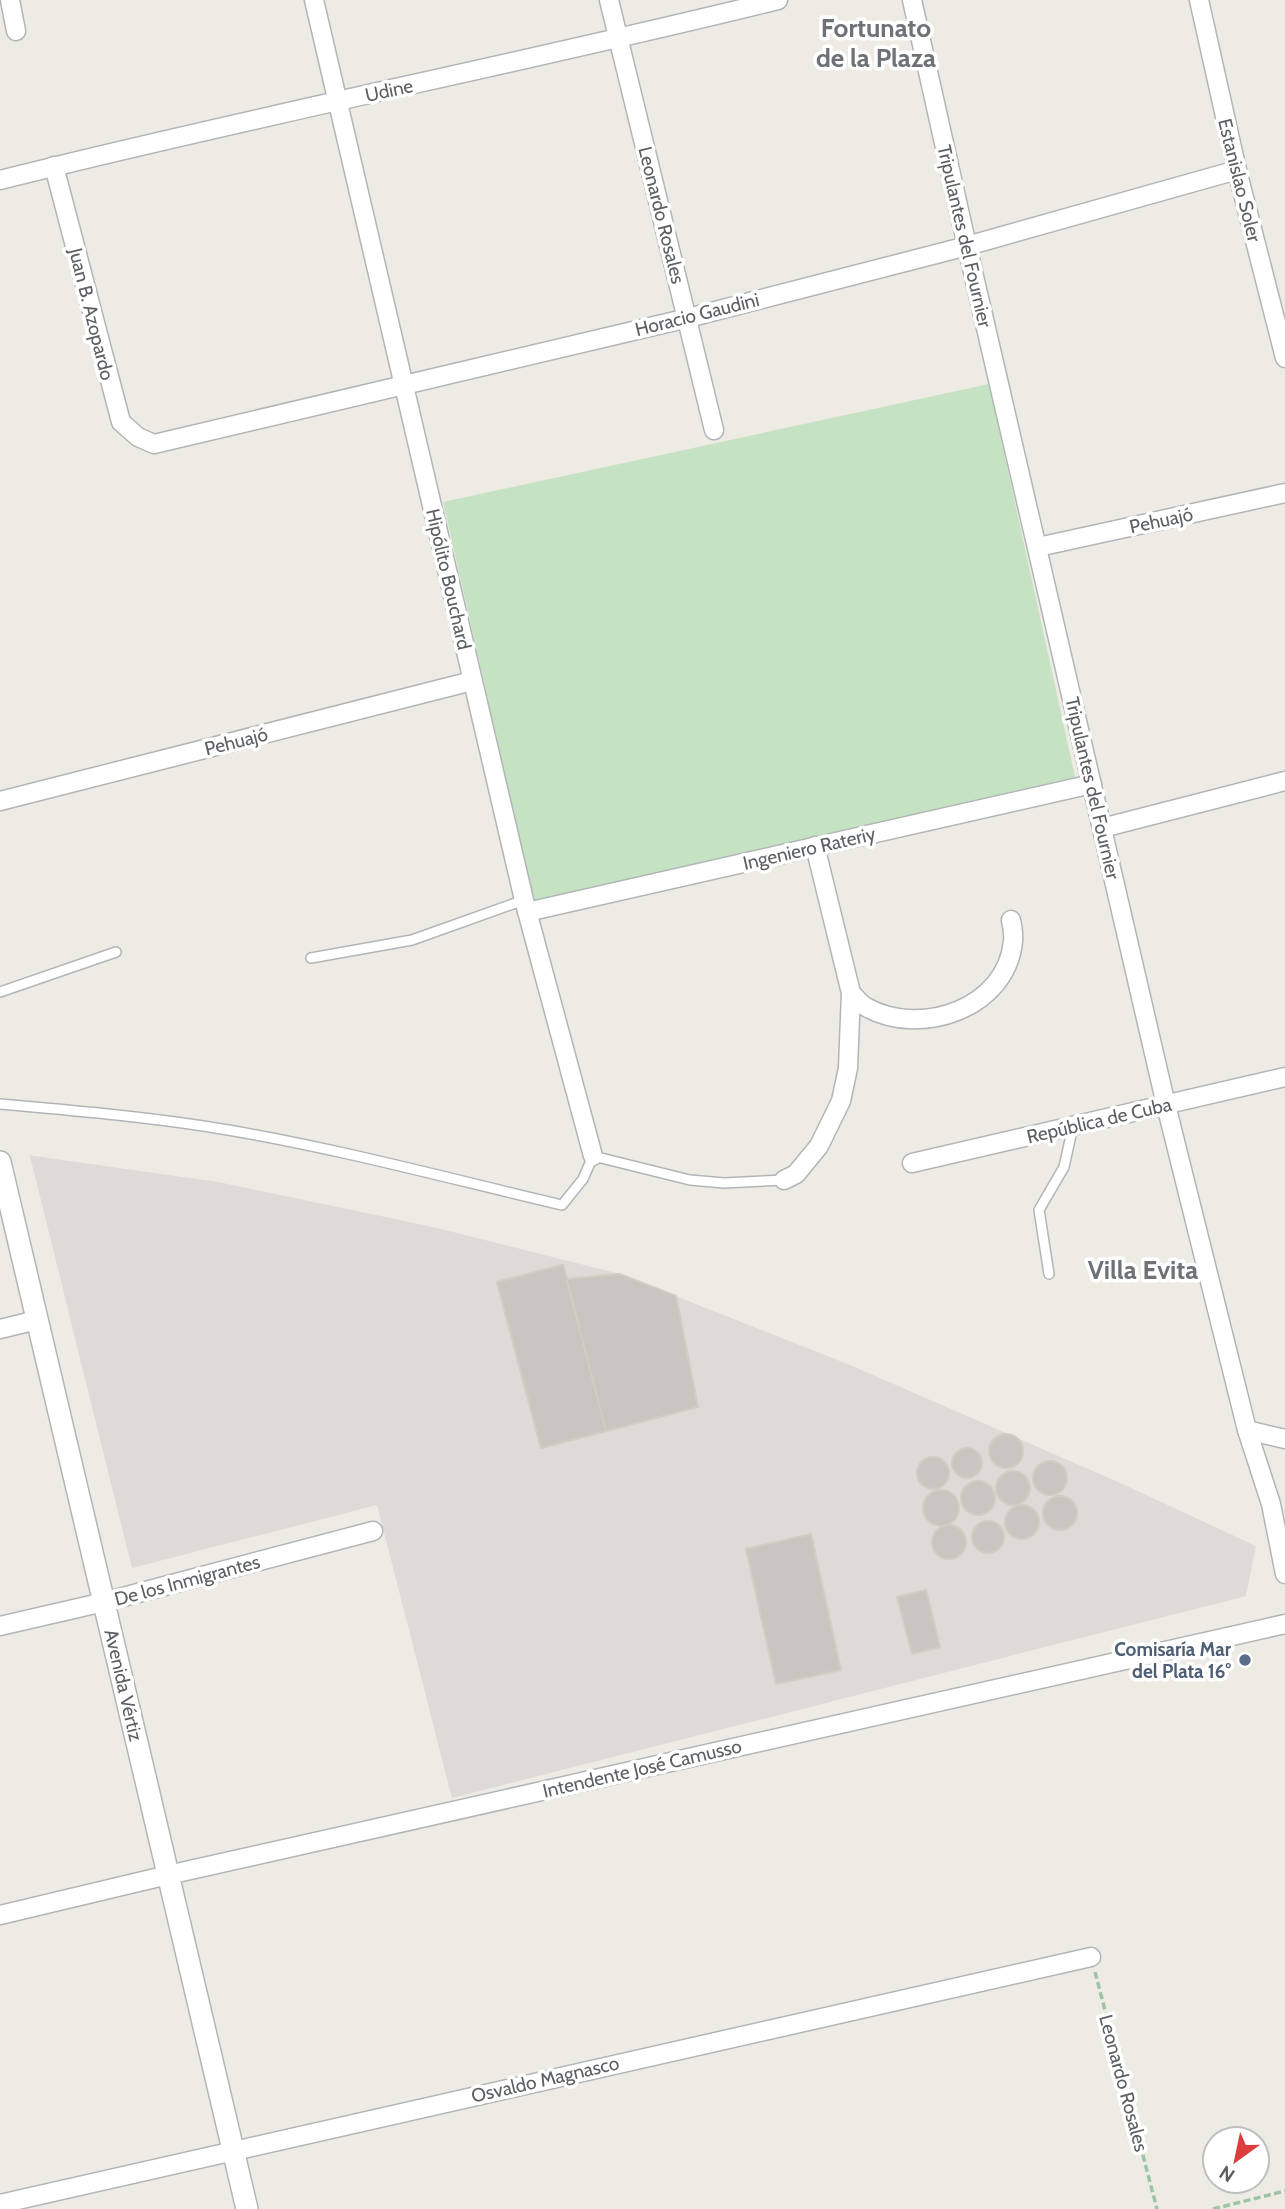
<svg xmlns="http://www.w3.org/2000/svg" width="1285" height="2209" viewBox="0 0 1285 2209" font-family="Cabin,sans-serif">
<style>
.industrial{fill:#dddad7}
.green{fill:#c5e3c3}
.building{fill:#c9c6c2;stroke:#d2ccc3;stroke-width:2}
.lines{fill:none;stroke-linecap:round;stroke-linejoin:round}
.service-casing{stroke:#b2b5b8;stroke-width:12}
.minor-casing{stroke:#b2b5b8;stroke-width:21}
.tertiary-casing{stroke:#b2b5b8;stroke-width:24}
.path{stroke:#9cc4a5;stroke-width:3.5;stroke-dasharray:7 3.5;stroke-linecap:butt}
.service{stroke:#fff;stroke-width:9}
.minor{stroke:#fff;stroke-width:18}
.tertiary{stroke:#fff;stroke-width:21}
.service-dot{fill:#5c6f8a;stroke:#fff;stroke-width:2.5}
.labels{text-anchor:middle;stroke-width:7;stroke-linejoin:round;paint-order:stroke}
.street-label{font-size:19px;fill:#5c6064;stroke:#fff}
.service-label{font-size:19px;font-weight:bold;fill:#4e5e75;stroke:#fff;text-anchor:end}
.district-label{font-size:26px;font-weight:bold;fill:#6e7276;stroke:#fff}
</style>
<rect width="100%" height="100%" fill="#eeebe5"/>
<!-- industrial -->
<path class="industrial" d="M27 1155 218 1182 433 1227 620 1274 850 1365 1118 1482 1256 1546 1246 1596 452 1798 377 1505 132 1568 30 1156Z"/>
<!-- green -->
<path class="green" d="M989 384 1075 777 534 902 443 502Z"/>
<!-- building -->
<g class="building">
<path d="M563 1265 567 1279 620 1274 676 1296 698 1407 541 1448 497 1282Z"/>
<path d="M563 1265 606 1431 541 1448 497 1282Z"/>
<circle cx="1006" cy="1451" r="17"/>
<circle cx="967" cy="1463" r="15"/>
<circle cx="933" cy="1473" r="16"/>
<circle cx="1050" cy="1478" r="17"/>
<circle cx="1013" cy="1488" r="17"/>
<circle cx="978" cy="1498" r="17"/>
<circle cx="941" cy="1508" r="18"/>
<circle cx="1060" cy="1513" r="17"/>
<circle cx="1022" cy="1522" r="17"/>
<circle cx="988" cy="1537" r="16"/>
<circle cx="949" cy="1542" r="17"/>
<path d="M811 1534 841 1670 776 1684 746 1549Z"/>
<path d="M926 1590 940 1647 912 1654 897 1597Z"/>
</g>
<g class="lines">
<!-- service casing -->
<g class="service-casing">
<g id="service">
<path d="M311 958 412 940 524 900"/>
<path d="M0 992 116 952"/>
<path d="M0 1104C76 1111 152 1117 228 1130 340 1149 451 1179 562 1205L583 1179 593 1156 690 1180 724 1183 784 1180"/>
<path d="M1049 1274 1039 1210 1064 1167 1073 1126"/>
</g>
</g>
<!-- minor casing -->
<g class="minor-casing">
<g id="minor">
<path d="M10 0 16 31"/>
<path d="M314 0 524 900 593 1156"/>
<path d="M609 0 714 430"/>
<path d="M912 0 967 246 1166 1105 1247 1430 1271 1504 1285 1574"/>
<path d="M1199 0 1237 170 1285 358"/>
<path d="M54 166 121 422 138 437 154 444 688 318 967 246 1237 170"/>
<path d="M0 180C258 115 519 64 778 0"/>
<path d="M1038 547 1285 493"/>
<path d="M0 801 472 681"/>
<path d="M1102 828 1285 781"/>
<path d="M527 912 1092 784"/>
<path d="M851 993C856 998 861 1004 866 1007 921 1038 1007 1008 1013 941 1014 934 1012 926 1011 920"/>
<path d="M912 1163 1285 1077"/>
<path d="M784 1180 796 1174 819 1146 841 1101 848 1068 851 993 815 846"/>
<path d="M0 1329 37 1320"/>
<path d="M1247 1430 1285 1439"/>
<path d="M0 1626 104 1602 373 1531"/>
<path d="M0 1915 168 1875 1285 1624"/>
<path d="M0 2204 1091 1957"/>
</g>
</g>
<!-- tertiary casing -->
<g class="tertiary-casing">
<path id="tertiary" d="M0 1162 247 2209"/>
</g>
<!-- path -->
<g class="path">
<path d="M1095 1972 1157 2209"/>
<path d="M1213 2209 1285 2191"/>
</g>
<!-- service -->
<use href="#service" class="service"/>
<!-- minor -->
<use href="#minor" class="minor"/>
<!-- tertiary -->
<use href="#tertiary" class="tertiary"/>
</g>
<!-- markers -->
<circle class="service-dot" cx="1245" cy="1660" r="7"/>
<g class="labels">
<!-- street labels -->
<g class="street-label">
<text transform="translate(389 90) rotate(-12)" y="7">Udine</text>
<text transform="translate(1240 180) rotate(76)" y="7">Estanislao Soler</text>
<text transform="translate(662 215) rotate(76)" y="7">Leonardo Rosales</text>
<text transform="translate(965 236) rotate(77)" y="7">Tripulantes del Fournier</text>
<text transform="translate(92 314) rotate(76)" y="7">Juan B. Azopardo</text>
<text transform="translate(697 314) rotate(-14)" y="7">Horacio Gaudini</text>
<text transform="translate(1161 520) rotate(-12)" y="7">Pehuajó</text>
<text transform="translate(449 579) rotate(77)" y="7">Hipólito Bouchard</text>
<text transform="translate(236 741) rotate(-14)" y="7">Pehuajó</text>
<text transform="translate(1093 788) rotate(77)" y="7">Tripulantes del Fournier</text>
<text transform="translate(809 848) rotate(-13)" y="7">Ingeniero Rateriy</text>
<text transform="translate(1099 1120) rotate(-13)" y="7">República de Cuba</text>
<text transform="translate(187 1580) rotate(-15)" y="7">De los Inmigrantes</text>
<text transform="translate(124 1685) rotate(77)" y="7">Avenida Vértiz</text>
<text transform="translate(642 1768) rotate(-13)" y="7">Intendente José Camusso</text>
<text transform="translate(545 2079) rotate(-13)" y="7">Osvaldo Magnasco</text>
<text transform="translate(1124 2083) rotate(75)" y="7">Leonardo Rosales</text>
</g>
<!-- service labels -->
<g class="service-label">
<text x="1231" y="1656">Comisaría Mar<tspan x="1231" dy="22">del Plata 16°</tspan></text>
</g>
<!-- district labels -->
<g class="district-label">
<text x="876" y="37">Fortunato<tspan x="876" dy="30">de la Plaza</tspan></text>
<text x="1143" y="1279">Villa Evita</text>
</g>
</g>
<!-- north arrow -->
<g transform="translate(1236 2160) rotate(213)"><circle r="33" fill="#ffffff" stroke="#bebfc1" stroke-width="2"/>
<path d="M0-5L12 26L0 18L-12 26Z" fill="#db3e3d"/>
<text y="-10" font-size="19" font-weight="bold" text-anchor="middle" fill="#5c6064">N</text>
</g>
</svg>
